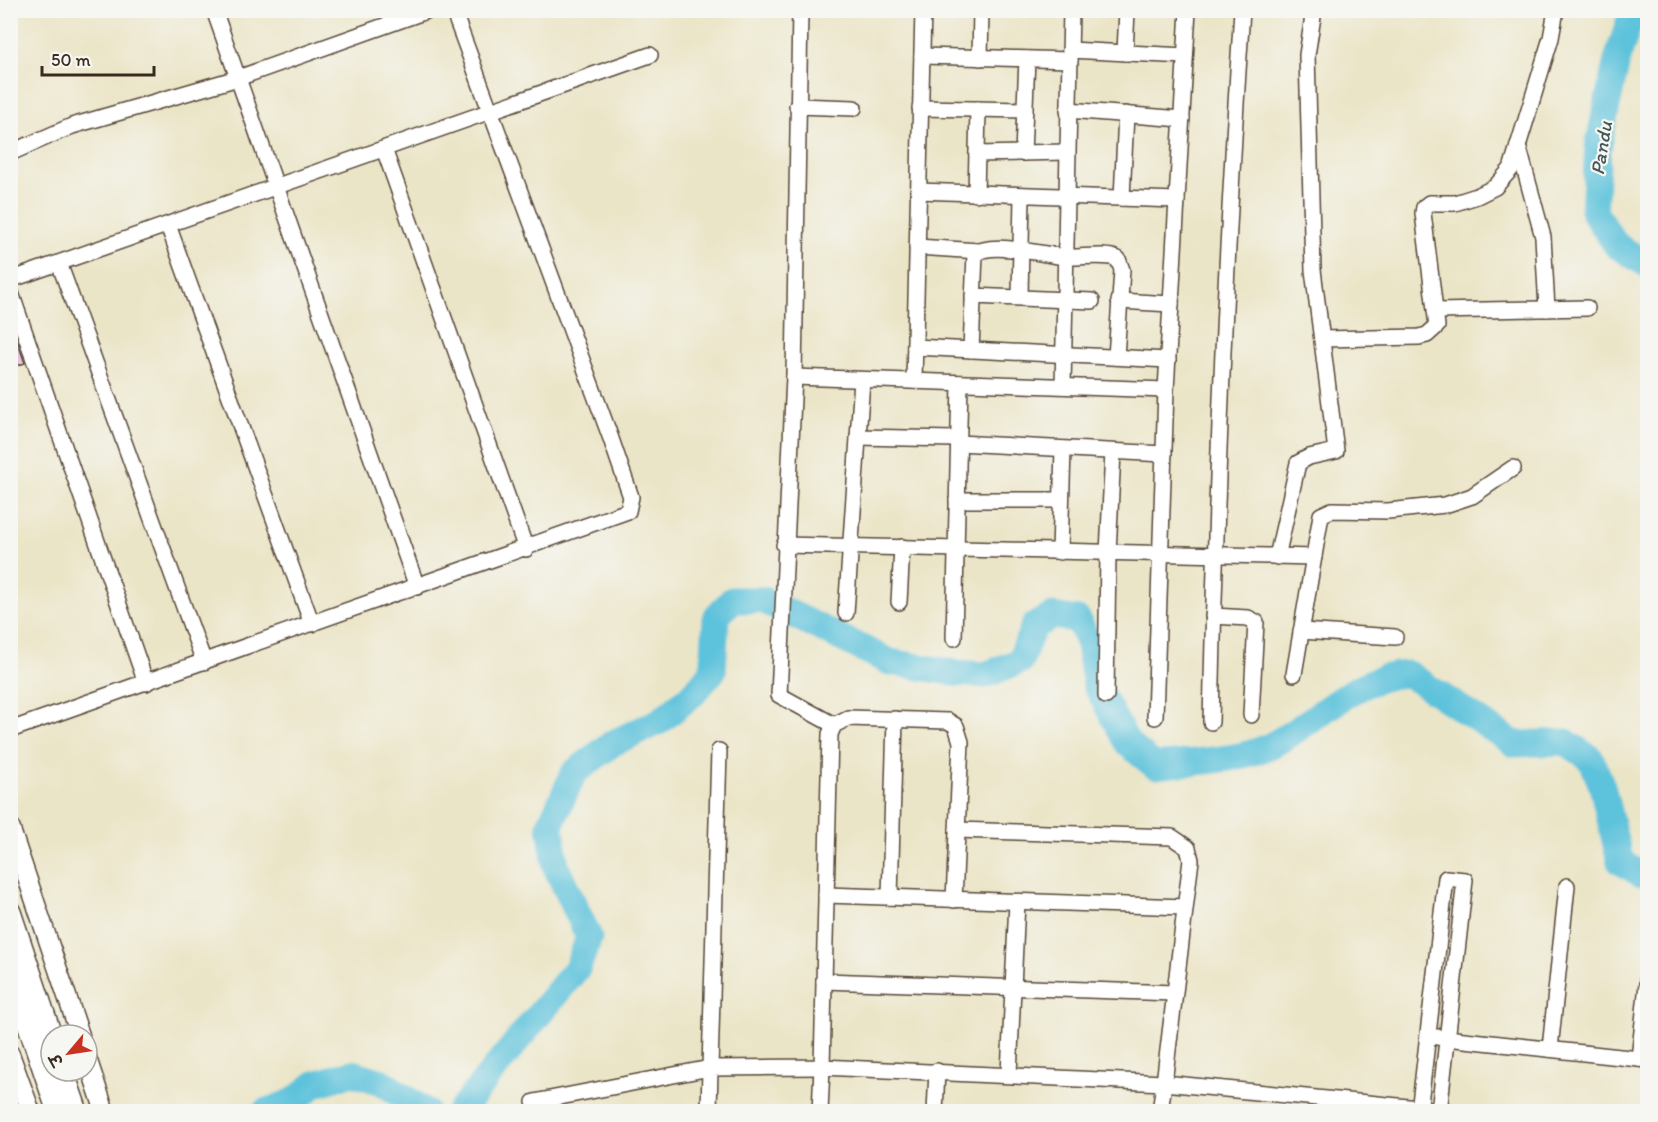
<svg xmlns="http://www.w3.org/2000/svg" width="1658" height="1122" viewBox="0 0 1658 1122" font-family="Itim,'Playpen Sans Deva',sans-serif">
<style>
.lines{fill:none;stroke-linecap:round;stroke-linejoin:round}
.river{stroke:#5dc2db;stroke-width:27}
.building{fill:#e3adde}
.minor-casing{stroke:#554637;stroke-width:18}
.major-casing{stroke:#554637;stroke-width:21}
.highway-casing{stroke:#554637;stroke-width:24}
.minor{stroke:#fff;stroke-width:15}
.major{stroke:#fff;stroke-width:18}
.highway{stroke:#fff;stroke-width:21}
.labels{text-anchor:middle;stroke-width:4.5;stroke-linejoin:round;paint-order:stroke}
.water-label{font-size:20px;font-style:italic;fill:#455857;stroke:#f6f6f2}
</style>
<rect width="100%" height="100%" fill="#f6f6f2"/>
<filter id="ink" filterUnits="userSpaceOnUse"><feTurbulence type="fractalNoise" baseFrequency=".0167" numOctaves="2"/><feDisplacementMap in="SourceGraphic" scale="12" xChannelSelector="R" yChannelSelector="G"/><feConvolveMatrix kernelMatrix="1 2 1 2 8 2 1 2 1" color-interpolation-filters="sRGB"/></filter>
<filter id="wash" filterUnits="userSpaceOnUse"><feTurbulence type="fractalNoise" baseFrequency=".008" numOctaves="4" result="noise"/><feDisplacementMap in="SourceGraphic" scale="24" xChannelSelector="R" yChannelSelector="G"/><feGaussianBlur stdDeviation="1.35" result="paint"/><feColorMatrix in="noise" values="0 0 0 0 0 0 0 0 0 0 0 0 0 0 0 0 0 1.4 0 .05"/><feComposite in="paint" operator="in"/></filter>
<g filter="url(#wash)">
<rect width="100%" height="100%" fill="#ebe5c7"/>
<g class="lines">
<!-- river -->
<g class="river">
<path d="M1633 10 1617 60 1598 147 1594 212 1616 245 1648 265"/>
<path d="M265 1112 294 1101 315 1084 352 1073 382 1082 426 1112"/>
<path d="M459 1112 578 967 589 937 556 867 550 825 574 773 613 743 660 721 694 693 713 671 716 617 732 600H763L890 662 956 673 985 675 1020 661 1034 626 1053 616 1078 620 1089 644 1096 685 1128 744 1155 766C1192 761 1238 762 1272 745 1316 722 1356 675 1408 674L1515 744 1566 742 1591 759 1602 786 1620 861 1641 874 1648 871"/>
</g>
</g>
<g id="blocks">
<!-- building -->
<path class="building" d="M10 321 25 363 10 368Z"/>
</g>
</g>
<g filter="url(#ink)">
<use href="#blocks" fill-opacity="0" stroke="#554637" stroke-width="1.5"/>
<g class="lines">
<!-- minor casing -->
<g class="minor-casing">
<g id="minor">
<path d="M214 10 417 587"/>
<path d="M800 10 794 377 779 695 834 725"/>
<path d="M1070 50 1185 56"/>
<path d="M1125 53 1127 10"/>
<path d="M922 56 1070 60"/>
<path d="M980 58 981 10"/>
<path d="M797 106 854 108"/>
<path d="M920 108 1025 110"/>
<path d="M1068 110 1182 119"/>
<path d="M1518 145 1543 237 1547 309"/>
<path d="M384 149 526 549"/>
<path d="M10 153 72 126 238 78 429 10"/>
<path d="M1023 153 1027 59"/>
<path d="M977 154 1067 152"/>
<path d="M918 191 1177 200"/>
<path d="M976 194 978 109"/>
<path d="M1122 198 1126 114"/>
<path d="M168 225 312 624"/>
<path d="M917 247 979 251"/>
<path d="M59 263 204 662"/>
<path d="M10 280 650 55"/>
<path d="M10 290 146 683"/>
<path d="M973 296 1092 301"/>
<path d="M1020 297 1022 195"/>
<path d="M1119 301 1171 304"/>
<path d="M1437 311 1587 308"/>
<path d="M1322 339 1419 337 1427 335 1437 326 1423 213 1424 207 1429 203H1455L1477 196 1495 187 1511 169 1551 38 1556 10"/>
<path d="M915 347 1168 360"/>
<path d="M971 350 975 254C991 240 1047 256 1067 257 1082 258 1104 253 1118 259L1122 270 1116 357"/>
<path d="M794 377 1166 390"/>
<path d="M914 381 923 10"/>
<path d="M1063 386 1071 10"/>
<path d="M858 437 954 439 958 443 1164 454"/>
<path d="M957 500H1061"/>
<path d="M784 545 1314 557"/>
<path d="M1060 552 1063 449"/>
<path d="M1277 557 1298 463 1309 457 1336 451 1313 270 1307 55 1314 10"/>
<path d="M899 602 902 547"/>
<path d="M846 613 862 380"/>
<path d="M1213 616 1248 618 1256 622 1251 715"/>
<path d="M1301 631 1395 637"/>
<path d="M954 638 960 383"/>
<path d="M1294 674 1321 515 1332 510 1388 511 1445 505 1472 496 1513 468"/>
<path d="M1106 696 1108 553 1113 452"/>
<path d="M1155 717 1166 390 1188 10"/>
<path d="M1211 722C1216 484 1226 247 1242 10"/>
<path d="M10 730 628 511 631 497 610 436 453 10"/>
<path d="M957 830 1172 837 1188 848 1191 860 1164 1083 1439 1110"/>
<path d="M826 895 1185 907"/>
<path d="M890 897 895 719"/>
<path d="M824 981 1174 993"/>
<path d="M1437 1037 1648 1060"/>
<path d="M1550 1049 1567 886"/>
<path d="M1639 1059 1648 975"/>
<path d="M1009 1074 1017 902"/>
<path d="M534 1102 710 1068 719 751"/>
<path d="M709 1112 710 1068 822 1067 830 734 834 725 848 718 948 721 956 726 961 742 954 900"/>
<path d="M820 1112 822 1067 1164 1083 1160 1112"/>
<path d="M935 1112 937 1071"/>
<path d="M1419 1112 1446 878 1465 880 1439 1112"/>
</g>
</g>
<!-- major casing -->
<g class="major-casing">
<g id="major">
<path d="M10 827 80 1035"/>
<path d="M10 1054 31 1112"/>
<path d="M87 1058 105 1112"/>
</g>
</g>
<!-- highway casing -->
<g class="highway-casing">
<g id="highway">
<path d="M10 912 51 1035"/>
<path d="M10 970 58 1112"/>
<path d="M63 1071 77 1112"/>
</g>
</g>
<!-- minor -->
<use href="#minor" class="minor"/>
<!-- major -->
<use href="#major" class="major"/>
<!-- highway -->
<use href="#highway" class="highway"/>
</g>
</g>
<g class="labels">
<!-- water labels -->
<g class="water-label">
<text transform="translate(1601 148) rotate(-81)" y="7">Pandu</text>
</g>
</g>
<!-- margin -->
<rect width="1658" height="1122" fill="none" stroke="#f6f6f2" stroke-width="36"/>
<!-- north arrow -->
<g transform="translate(69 1053) rotate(241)"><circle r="28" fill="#f6f6f2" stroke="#aba49d" stroke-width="1.5"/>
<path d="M0-4.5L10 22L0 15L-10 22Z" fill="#c8321e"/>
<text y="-9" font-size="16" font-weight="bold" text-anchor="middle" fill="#3b2a1e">उ</text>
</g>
<!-- scale -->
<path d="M42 66v9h112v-9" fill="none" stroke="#3b2a1e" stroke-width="3"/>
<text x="51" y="66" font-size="18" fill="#3b2a1e" stroke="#f6f6f2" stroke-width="4.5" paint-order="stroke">50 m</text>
</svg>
